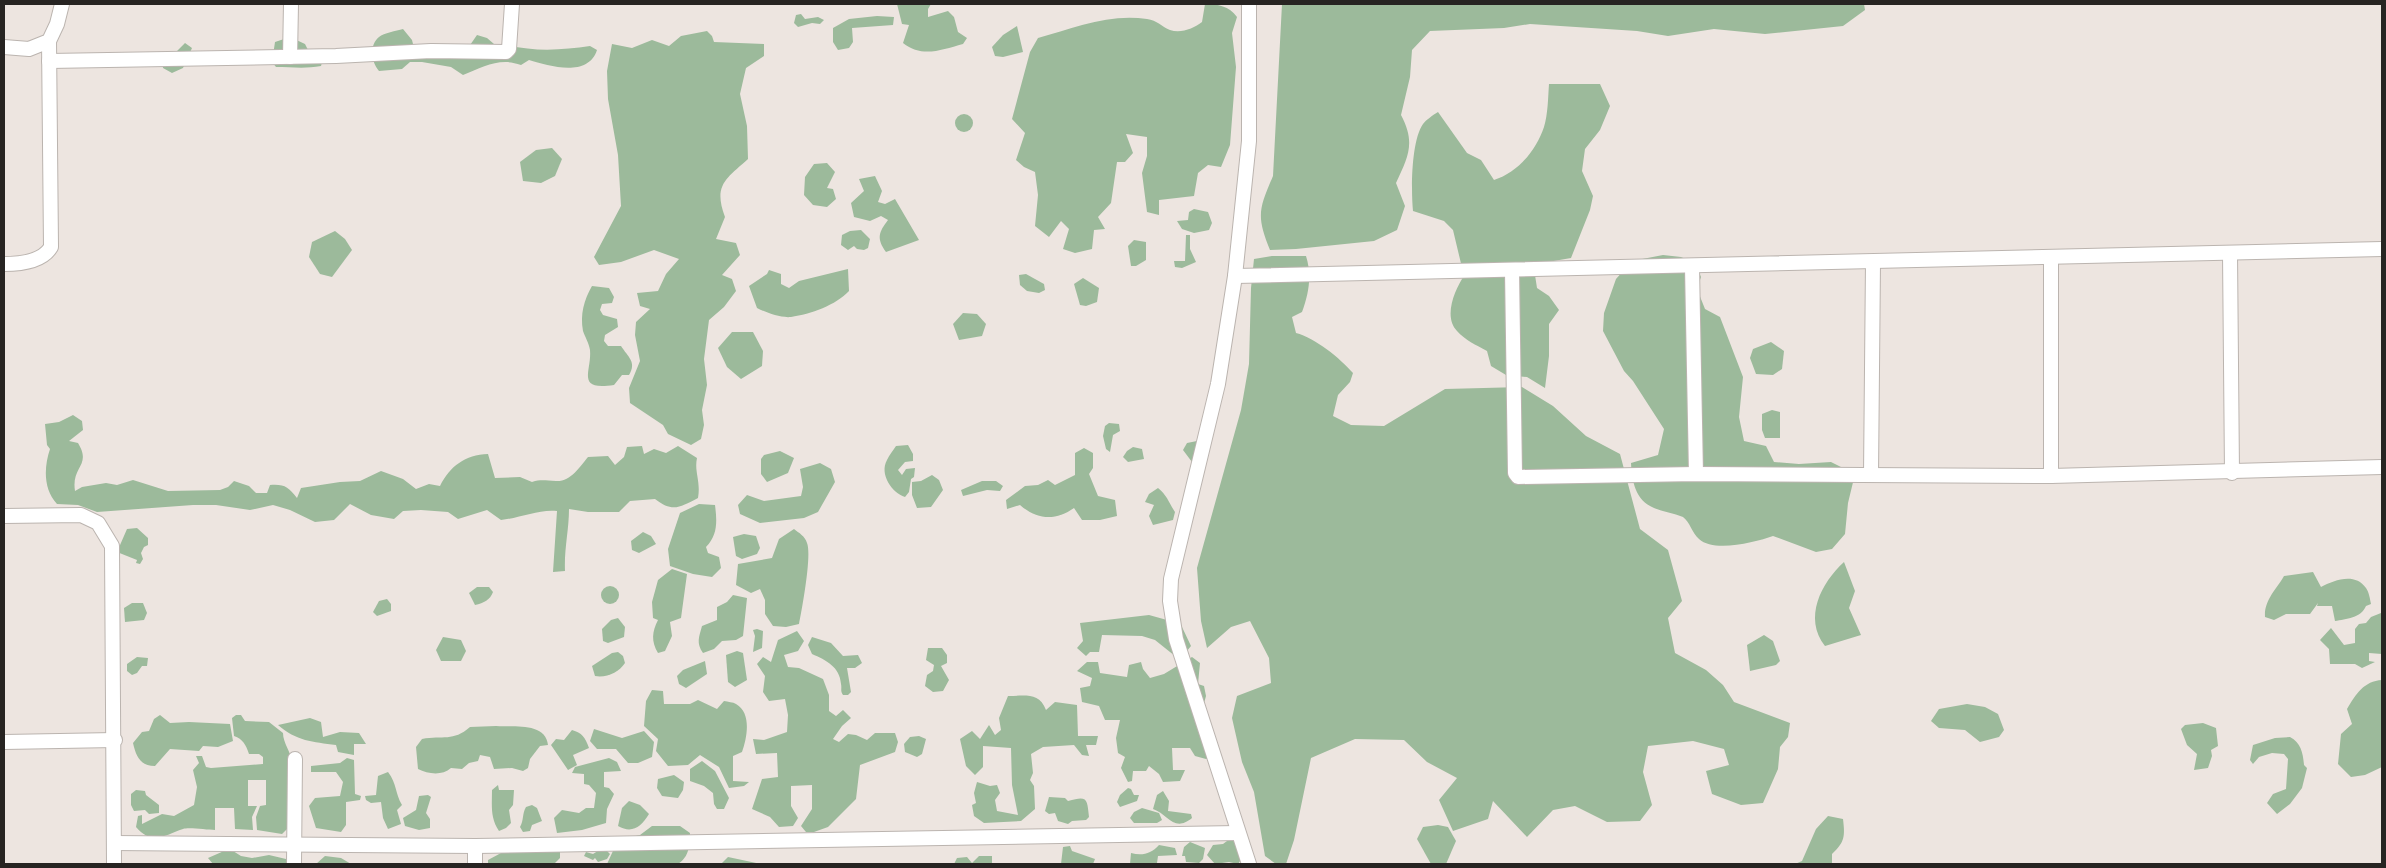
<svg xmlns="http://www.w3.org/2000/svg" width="2386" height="868" viewBox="0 0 2386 868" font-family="'IBM Plex Sans',sans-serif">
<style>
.forest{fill:#9cba9b}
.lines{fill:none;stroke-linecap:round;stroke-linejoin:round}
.minor-casing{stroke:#bbb4af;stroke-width:16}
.minor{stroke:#fff;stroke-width:14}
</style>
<rect width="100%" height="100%" fill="#ede5e0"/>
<!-- forest -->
<g class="forest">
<path d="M897 4H931L928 9V17L948 11 954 17 958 32 967 38 963 44C941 50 922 58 903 43L909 25 902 24Z"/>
<path d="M1205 4C1218 4 1229 6 1237 17L1232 33 1236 67 1230 145 1221 167 1208 165 1198 173 1194 196 1159 200V215L1147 212 1142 173 1147 156V137L1126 134 1133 153 1125 162H1117L1111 203 1098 217 1105 229 1094 230 1092 249 1075 253 1063 249 1069 229 1061 221 1049 237 1035 226 1038 195 1035 172 1024 167 1016 160 1025 133 1012 119 1030 52 1038 38C1073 28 1110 13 1147 19 1157 20 1162 27 1170 30 1181 34 1194 28 1202 22Z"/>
<path d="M1282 4H1864L1865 10 1843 26 1765 34 1714 29 1668 36 1637 31 1530 24 1504 28 1430 31 1412 50 1410 77 1401 115C1416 143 1408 157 1396 183L1405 206 1397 230 1374 241 1296 249 1270 250C1256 216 1259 209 1273 176Z"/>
<path d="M801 14 805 19 818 17 824 20 820 24 812 23 798 27 794 23 796 15Z"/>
<path d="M877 16 894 17 893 25 852 28 853 42 849 48 838 50 833 42V28L849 19Z"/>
<path d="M1017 26 1023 52 1003 57 995 56 992 47 1003 35Z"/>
<path d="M403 29 412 40 416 56 468 48 477 35 487 38 494 44 495 54 508 45C535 52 563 50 590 46L597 50C588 78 549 66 529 60L521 65C500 57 483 67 463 75L451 67 422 62H410L402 69 379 71C371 62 369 45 379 37 384 33 396 31 403 29Z"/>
<path d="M707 31 712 36 714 42 764 44V56L746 68 740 94 747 126 748 159C726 179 713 185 725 217L716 239 736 243 740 255 722 275 732 279 736 291 724 307 709 320 704 359 707 385 702 410 704 425 701 439 691 445 668 434 663 425 630 403 629 388 640 361 635 335 636 322 650 309 640 306 637 293 658 291 666 274 679 259 654 250 621 262 599 265 594 257 621 206 618 155 608 99 607 71 612 44 632 48 652 40 669 46 681 36Z"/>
<path d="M290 37 305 44 309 52 323 59 321 66C305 69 291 67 276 67L272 62 275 42Z"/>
<path d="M185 43 192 48 183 68 172 73 163 68 162 60 174 54Z"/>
<path d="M1549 84H1600L1610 106 1600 130 1585 149 1582 171 1593 196 1590 210 1571 258 1542 263 1535 275 1537 288 1549 296 1559 310 1549 324V356L1545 388 1527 377 1506 375 1491 366 1487 351C1476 345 1465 340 1457 331 1443 317 1455 289 1464 276L1453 230 1444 221 1413 211C1411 191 1411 141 1423 124 1426 120 1433 115 1438 112L1467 153 1481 160 1494 180C1517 173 1536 151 1544 127 1548 114 1548 98 1549 84Z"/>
<circle cx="964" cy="123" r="9"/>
<path d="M552 148 562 159 555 176 541 183 523 181 520 162 536 150Z"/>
<path d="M827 163 835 172 827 188 833 189 836 199 827 207 813 205 804 195 805 177 814 164Z"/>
<path d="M875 176 882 191 878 202 885 204 895 199 919 240 886 252C876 238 879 232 888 220L881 216 870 221 854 217 851 203 864 191 859 179Z"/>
<path d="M1194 209 1208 212 1212 223 1209 230 1194 233 1182 229 1177 221 1188 220 1189 212Z"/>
<path d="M861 230 870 239 868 248 864 250 857 249 854 246 848 250 841 245 842 235 850 231Z"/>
<path d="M335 231 345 239 352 250 332 277 320 274 309 257 312 242Z"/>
<path d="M1186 235H1190V249L1196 262 1182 268 1175 267 1174 261H1185Z"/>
<path d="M1134 240 1146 242V260L1136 266H1131L1128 246Z"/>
<path d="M1663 255 1681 257 1695 263 1701 277 1697 289 1705 309 1720 317 1743 377 1739 417 1744 441 1766 446 1774 462 1799 464 1831 462 1855 474 1848 503 1845 534 1832 549 1816 552 1773 536C1756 542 1714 553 1699 539 1692 533 1690 522 1683 517 1674 513 1663 512 1654 508 1635 500 1632 481 1631 463L1658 455 1664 429 1633 381 1624 371 1603 331 1604 313 1616 279 1632 261Z"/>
<path d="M1272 256H1306C1312 275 1309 293 1302 312L1292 317 1296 333C1315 338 1340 358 1353 373L1350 382 1338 395 1333 416 1351 425 1384 426 1445 389 1522 387 1553 406 1586 436 1620 454 1640 529 1668 550 1682 601 1668 618 1675 653 1706 670 1723 685 1734 702 1790 723 1788 737 1780 747 1778 769 1763 803 1741 805 1712 794 1706 771 1729 765 1724 749 1693 741 1648 746 1643 772 1652 805 1640 821 1607 822 1575 806 1553 810 1527 837 1493 801 1488 819 1453 831 1439 800 1457 778 1427 762 1404 740 1355 739 1311 758 1294 840 1286 864H1276L1265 856 1254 792 1242 762 1232 718 1237 696 1271 683 1269 658 1250 621 1231 627 1207 648 1201 621 1197 568 1241 410 1249 364 1251 288 1254 259Z"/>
<path d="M848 269 849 291C836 305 811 314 791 317 780 318 767 313 757 308L749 286 767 274 769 270 781 274V284L789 288 799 281Z"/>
<path d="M1026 274 1044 284 1045 290 1039 293 1027 291 1020 285 1019 275Z"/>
<path d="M1083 278 1099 288 1097 302 1086 306 1080 305 1074 284Z"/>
<path d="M592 286 609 288 614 297 612 303 602 304 600 310 603 315 617 319 618 327 605 335 604 341 608 346H621C628 357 637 362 629 375H622L614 385C575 391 592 371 590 350 589 343 585 337 583 331 580 314 584 300 592 286Z"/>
<path d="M963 313 977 314 986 324 982 336 959 340 953 324Z"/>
<path d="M732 332H753L763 351 762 366 741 379 727 367 718 348Z"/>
<path d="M1771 342 1784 351 1782 369 1773 375 1756 374 1750 358 1753 349Z"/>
<path d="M1772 410 1780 412V438H1765L1762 430V414Z"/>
<path d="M73 415 82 421 83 430 69 441 78 443C92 466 71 466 75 491L82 487 106 483 117 485 133 480 168 491 220 490 228 487 234 481 249 486 256 493H267L270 485C285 484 288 487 297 498L301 488 340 482 360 481 381 471 403 479 416 489 429 484 440 486C450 466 465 455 488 454L495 478 520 477 532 482C542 479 546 481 556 481 570 482 580 467 588 457L608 456 615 465 624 457 627 447 642 446 644 454 654 449 666 453 678 446 697 458C694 472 701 481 698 498 680 507 673 513 655 499L630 501 619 512H588L569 509C569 530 564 549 565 571L553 572 557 511C539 509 520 518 501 520L487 510 458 519 448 512 421 510 403 511 394 519 371 515 350 504 334 520 315 522 290 510 273 505 250 510 216 505H193L97 512 78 505 57 504C43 489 44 467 50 449L47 445 45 424 59 422Z"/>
<path d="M1109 423 1119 424 1120 431 1113 435 1110 452 1106 449 1103 436 1105 426Z"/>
<path d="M1197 441V463L1192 462 1183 450 1187 443Z"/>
<path d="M908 445 913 454V461L905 462 898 470 902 475 906 469 915 468 914 477 911 479 909 492 905 497C892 493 879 474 887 460 889 455 893 451 896 446Z"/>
<path d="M1133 447 1142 449 1144 459 1128 462 1123 457 1127 451Z"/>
<path d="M1084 448 1093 453V468L1089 474 1098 496 1115 500 1117 516 1100 520H1082L1074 508C1056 521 1037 520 1020 505L1007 509 1006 500 1025 486 1038 485 1048 480 1055 485 1075 475V453Z"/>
<path d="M780 451 794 458 788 473 767 482 761 474V459L764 455Z"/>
<path d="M820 463 831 469 835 482 818 512 804 518 760 523 740 514 738 505 747 495 764 501 801 496 803 487 800 469Z"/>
<path d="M932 475 939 480 943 490 931 507 917 508 912 495V482L921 481Z"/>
<path d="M982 481H996L1003 486 1000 491 987 490 963 496 961 490Z"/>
<path d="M1158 488C1167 495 1169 503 1175 512L1173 520 1153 525 1149 516 1154 505 1145 502 1149 494Z"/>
<path d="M699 504 715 505C717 521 718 535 706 547L708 553 719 557 721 568 712 577 693 574 670 566 668 549 680 513Z"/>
<path d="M137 528 148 538V545L144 547 141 553 143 559 140 564 136 563 137 560 117 552 127 529Z"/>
<path d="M794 529C799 533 805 536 807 543 812 555 802 609 799 624L786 627 773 626 765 614V600L760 589 751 593 736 585 738 564 772 558 779 539Z"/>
<path d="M643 532 651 536 656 544 639 553 632 550 631 541Z"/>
<path d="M744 534 756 536 760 548 757 554 742 559 736 556 733 537Z"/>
<path d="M1844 562 1855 591 1849 608 1861 635 1825 646C1803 618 1821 583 1844 562Z"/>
<path d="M672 569 687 574 681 618 670 622 672 636 665 651 658 653C651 641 652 632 658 620L653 618 652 602 658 580Z"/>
<path d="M2313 572 2321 587C2334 580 2355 572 2366 588 2369 592 2370 599 2371 604L2366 606C2361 618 2346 619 2335 621L2332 606H2317L2318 603 2310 614H2286L2274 620 2265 617C2264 600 2276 590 2284 576Z"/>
<circle cx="610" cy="595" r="9"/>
<path d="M477 587H489L493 592C490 600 484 603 475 605L469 593Z"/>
<path d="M733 595 747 598 743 636 736 640 722 641 714 649 703 653C696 643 699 637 702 626L717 620V607L727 602Z"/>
<path d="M387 599 391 604V611L377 616 373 612 379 601Z"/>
<path d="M132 603H143L147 613 144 620 125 622 124 608Z"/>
<path d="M2381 613 2382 654 2369 653V661L2375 662 2362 668 2355 664H2330L2329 649 2320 640 2331 628 2344 645 2355 643V629L2359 624 2366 623 2371 617Z"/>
<path d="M1149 615 1167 620 1182 627 1191 646 1186 652 1175 656 1155 640 1142 636 1102 635 1099 652H1090L1086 656 1077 648 1083 641 1080 623Z"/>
<path d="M618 618 625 627 624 637 608 643 603 641 602 629 611 620Z"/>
<path d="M757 629 763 631 762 648 753 652 755 636 753 630Z"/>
<path d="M797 631 804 641 798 651 784 655 788 667 799 668 823 679 829 695V711L836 716 843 710 851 718 842 726 833 739 839 742 848 734 856 735 867 740 875 733H895L898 742 895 752 860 765 856 799 828 827 814 832H806L801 826 812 809V785L791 786V806L798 818 793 826 779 827 770 817 752 809 762 779 778 777 777 753 756 754 753 739 764 740 787 732 788 715 785 699 769 701 763 692 765 676 757 664 763 657 771 662 778 640Z"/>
<path d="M1764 635 1773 641 1780 661 1776 665 1750 671 1747 645Z"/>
<path d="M443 637 461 640 466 651 461 661H441L436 650Z"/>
<path d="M812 637 831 643 843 656 858 655 862 663 855 668H847L851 692 848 695H843C840 691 842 689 841 684 840 667 826 660 812 654L808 645Z"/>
<path d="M928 648H942L947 655V663L941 666 949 680 943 691 933 692 925 686 927 675 933 671 934 665 926 660Z"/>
<path d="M737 651 743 653 747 680 735 687 728 682 726 655Z"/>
<path d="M618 652 623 656 625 663C619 672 607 678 595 676L592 666 612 653Z"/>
<path d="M137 657 148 658 147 666H142L137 673 132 675 127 671V664Z"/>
<path d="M1192 657 1200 663 1198 684 1204 686 1206 696 1203 707 1215 757 1206 759 1195 756 1190 748H1172L1173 770H1185L1180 781 1163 782 1159 774 1149 766 1146 771H1133L1132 781 1128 782 1121 768 1125 757 1118 753 1116 738 1120 720H1105L1099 706 1082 702 1080 688 1090 686 1092 678 1077 671 1087 662H1098L1100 673 1127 677 1129 665 1141 662 1143 669 1150 678 1164 674Z"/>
<path d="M705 661 707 674 686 688 679 684 677 676 683 670Z"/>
<path d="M2382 680V767L2365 775 2351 777 2338 764 2341 734 2352 724 2347 709C2356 694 2364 681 2382 680Z"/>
<path d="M652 690 663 691 664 704H690L698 700 717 709 724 701C728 702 733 702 736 704 752 713 747 738 742 752L733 756V781L749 782 744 786 729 788 719 767 700 755 688 765 668 766 656 751 658 739 644 726 646 701Z"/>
<path d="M1008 696C1025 696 1039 692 1046 710L1055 702 1077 705 1078 736H1098L1096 745H1086L1089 756 1082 755 1074 745 1043 747 1031 754 1033 773 1030 780 1034 786 1035 809 1021 821 984 823 974 816 972 805 976 803 974 793 977 782 990 786 997 785 1000 793 995 800 997 811 1018 815 1012 785 1011 748 983 746V767L975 775 966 766 960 739 972 731 980 739 989 725 995 735 1001 730 999 718Z"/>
<path d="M1967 704 1985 707 1998 714 2004 730 1999 737 1980 742 1965 730 1939 728 1931 721 1939 709Z"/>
<path d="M160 715 170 723 189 722 230 724 233 741 218 747 203 746 199 751 170 749 155 766C140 766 136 756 133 743L142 732 149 731 154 719Z"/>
<path d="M236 715H241L245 721 269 722 283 733C283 743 291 752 292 762 293 784 286 806 288 828L282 834 257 830 256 817 260 806 266 805V780H248V806H257L252 817 253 830 235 829 234 808H215V830C207 830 189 827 183 829 165 835 152 846 136 827L138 816 142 815V824L162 814 174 816 194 805 197 787 193 770 199 763 196 756H202L206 767 211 768 263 764V757L259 754H249C246 745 243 739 234 736L232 718Z"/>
<path d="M310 718 321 722 323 737 340 732 359 733 366 744H354V755L338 752 336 745C313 742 296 741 278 725Z"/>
<path d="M2203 723 2216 728 2218 746 2211 750 2212 756 2208 768 2194 770 2197 754 2187 745 2181 729 2185 725Z"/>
<path d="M496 726C513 727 546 722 548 745L540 746 530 759 528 768 523 771 512 768 494 769 490 757 480 755 478 761 469 763 462 769 451 768C442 776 428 774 418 769L416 747 422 739C443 735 453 742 470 727Z"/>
<path d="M594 729 622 738 644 731 654 742 652 757 638 763H628L616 749H597L590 741Z"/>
<path d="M572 730C582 733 585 737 589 748L573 755 577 765 568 770 551 745 556 739 564 740Z"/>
<path d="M919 736 926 739 922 754 917 757 905 752 904 744 910 737Z"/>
<path d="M2290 737C2301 743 2303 753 2304 765L2307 768 2302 788 2290 804 2277 814 2267 803 2273 794 2286 789 2288 759 2284 754 2272 753 2259 757 2253 764 2250 760 2253 745 2275 738Z"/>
<path d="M347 758 354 760 355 794 361 796 360 800 346 802V825L341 832 316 828 309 806 315 798 340 796 343 782 336 772H311V766L340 763Z"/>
<path d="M609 758 617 762 621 771 604 772V787L609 788 614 794 607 809 606 823 582 830 557 833 554 818 562 810 579 813 586 808H594L596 793 589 785 584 784V774L572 773 575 767Z"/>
<path d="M702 761 715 771 729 798 724 809H717L714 804 713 793 704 786 690 781V769Z"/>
<path d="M388 772C397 784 395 793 402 805L397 810 401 824 388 829 383 818 381 802 371 803 366 800 365 796 376 795 378 776Z"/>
<path d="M674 775 684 782 683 790 678 798 662 796 657 788 658 779Z"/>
<path d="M498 785 499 790H514L513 805 509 810 511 823 506 828 499 831C490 818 492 805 492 790Z"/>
<path d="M1128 788 1131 789 1134 795H1139L1137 801 1120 807 1117 802 1120 795Z"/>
<path d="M136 790 145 791 146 795 159 805V813L149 814 145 810 134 811 131 805V794Z"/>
<path d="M1163 791 1169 801 1168 811 1191 814 1192 818C1174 833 1168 814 1153 809L1157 795Z"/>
<path d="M428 795 431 797 426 813 430 819V828L419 830 405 826 403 818 416 810 419 796Z"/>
<path d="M1049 797 1065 798 1068 801C1088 795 1087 799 1089 817L1086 820 1072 821 1068 824 1058 821 1055 813 1049 814 1045 811Z"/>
<path d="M629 801 640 805 649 814C641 827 632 834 618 826L622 808Z"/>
<path d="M532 805 537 808 542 821 532 825 530 831 523 832 520 827C524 820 522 814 526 807Z"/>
<path d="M1142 808 1159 813 1162 820 1157 823H1134L1130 818 1134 812Z"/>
<path d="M1828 816 1843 819C1845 836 1845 842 1832 854V864H1795L1802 861 1816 829Z"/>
<path d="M1438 825 1448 827 1456 841 1446 864H1431L1417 839 1423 827Z"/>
<path d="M652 826H680L690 833C689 846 690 856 678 864H607L618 840 640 835Z"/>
<path d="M1231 838 1241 841 1244 855 1238 864 1229 862 1215 864 1207 855 1213 845 1223 844Z"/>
<path d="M1190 842 1205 848 1203 859 1199 863 1186 862 1185 856H1182L1184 847Z"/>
<path d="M1159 845 1175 848 1177 855 1158 856 1157 863 1130 864 1131 853C1142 856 1151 854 1159 845Z"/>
<path d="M1070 846 1072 851 1095 859 1093 864H1061L1063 847Z"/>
<path d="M554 847 560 851V858L554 864H488V860L501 853Z"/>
<path d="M601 849 606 850 610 854 607 859 598 862 595 858 593 860 584 856 586 852 593 854Z"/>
<path d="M224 851H233L241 856 252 858 269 855 286 859 287 864H213L208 858Z"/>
<path d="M325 856 341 858 351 864H316Z"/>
<path d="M979 856H992V864H954L957 858 967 857 972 863Z"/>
<path d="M728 857 761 864H721Z"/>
</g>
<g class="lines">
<!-- minor casing -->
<g class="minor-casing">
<g id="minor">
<path d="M4 47 29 49 49 41 57 24 62 4"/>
<path d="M290 57 291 4"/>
<path d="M49 61 336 56 431 51 506 52 509 49 512 4"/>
<path d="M2230 253 2232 473"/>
<path d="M4 264C20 264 42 262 51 247L49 41"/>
<path d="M1692 267 1696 474"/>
<path d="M1512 271 1515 473 1518 477 1696 474 2051 476 2382 467"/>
<path d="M1235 276 2382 249"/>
<path d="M1871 475 1873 262"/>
<path d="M2051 476V258"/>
<path d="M4 516 81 515 98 523 112 546 114 864"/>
<path d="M4 742 115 740"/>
<path d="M114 843 475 846 1237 833"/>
<path d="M294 864 295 759"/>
<path d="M475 864V846"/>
<path d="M1249 864 1176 639 1170 601 1171 579 1218 384 1235 276 1249 141V4"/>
</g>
</g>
<!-- minor -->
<use href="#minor" class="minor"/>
</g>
<!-- border -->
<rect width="2386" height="868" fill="none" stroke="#272422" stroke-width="10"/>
</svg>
